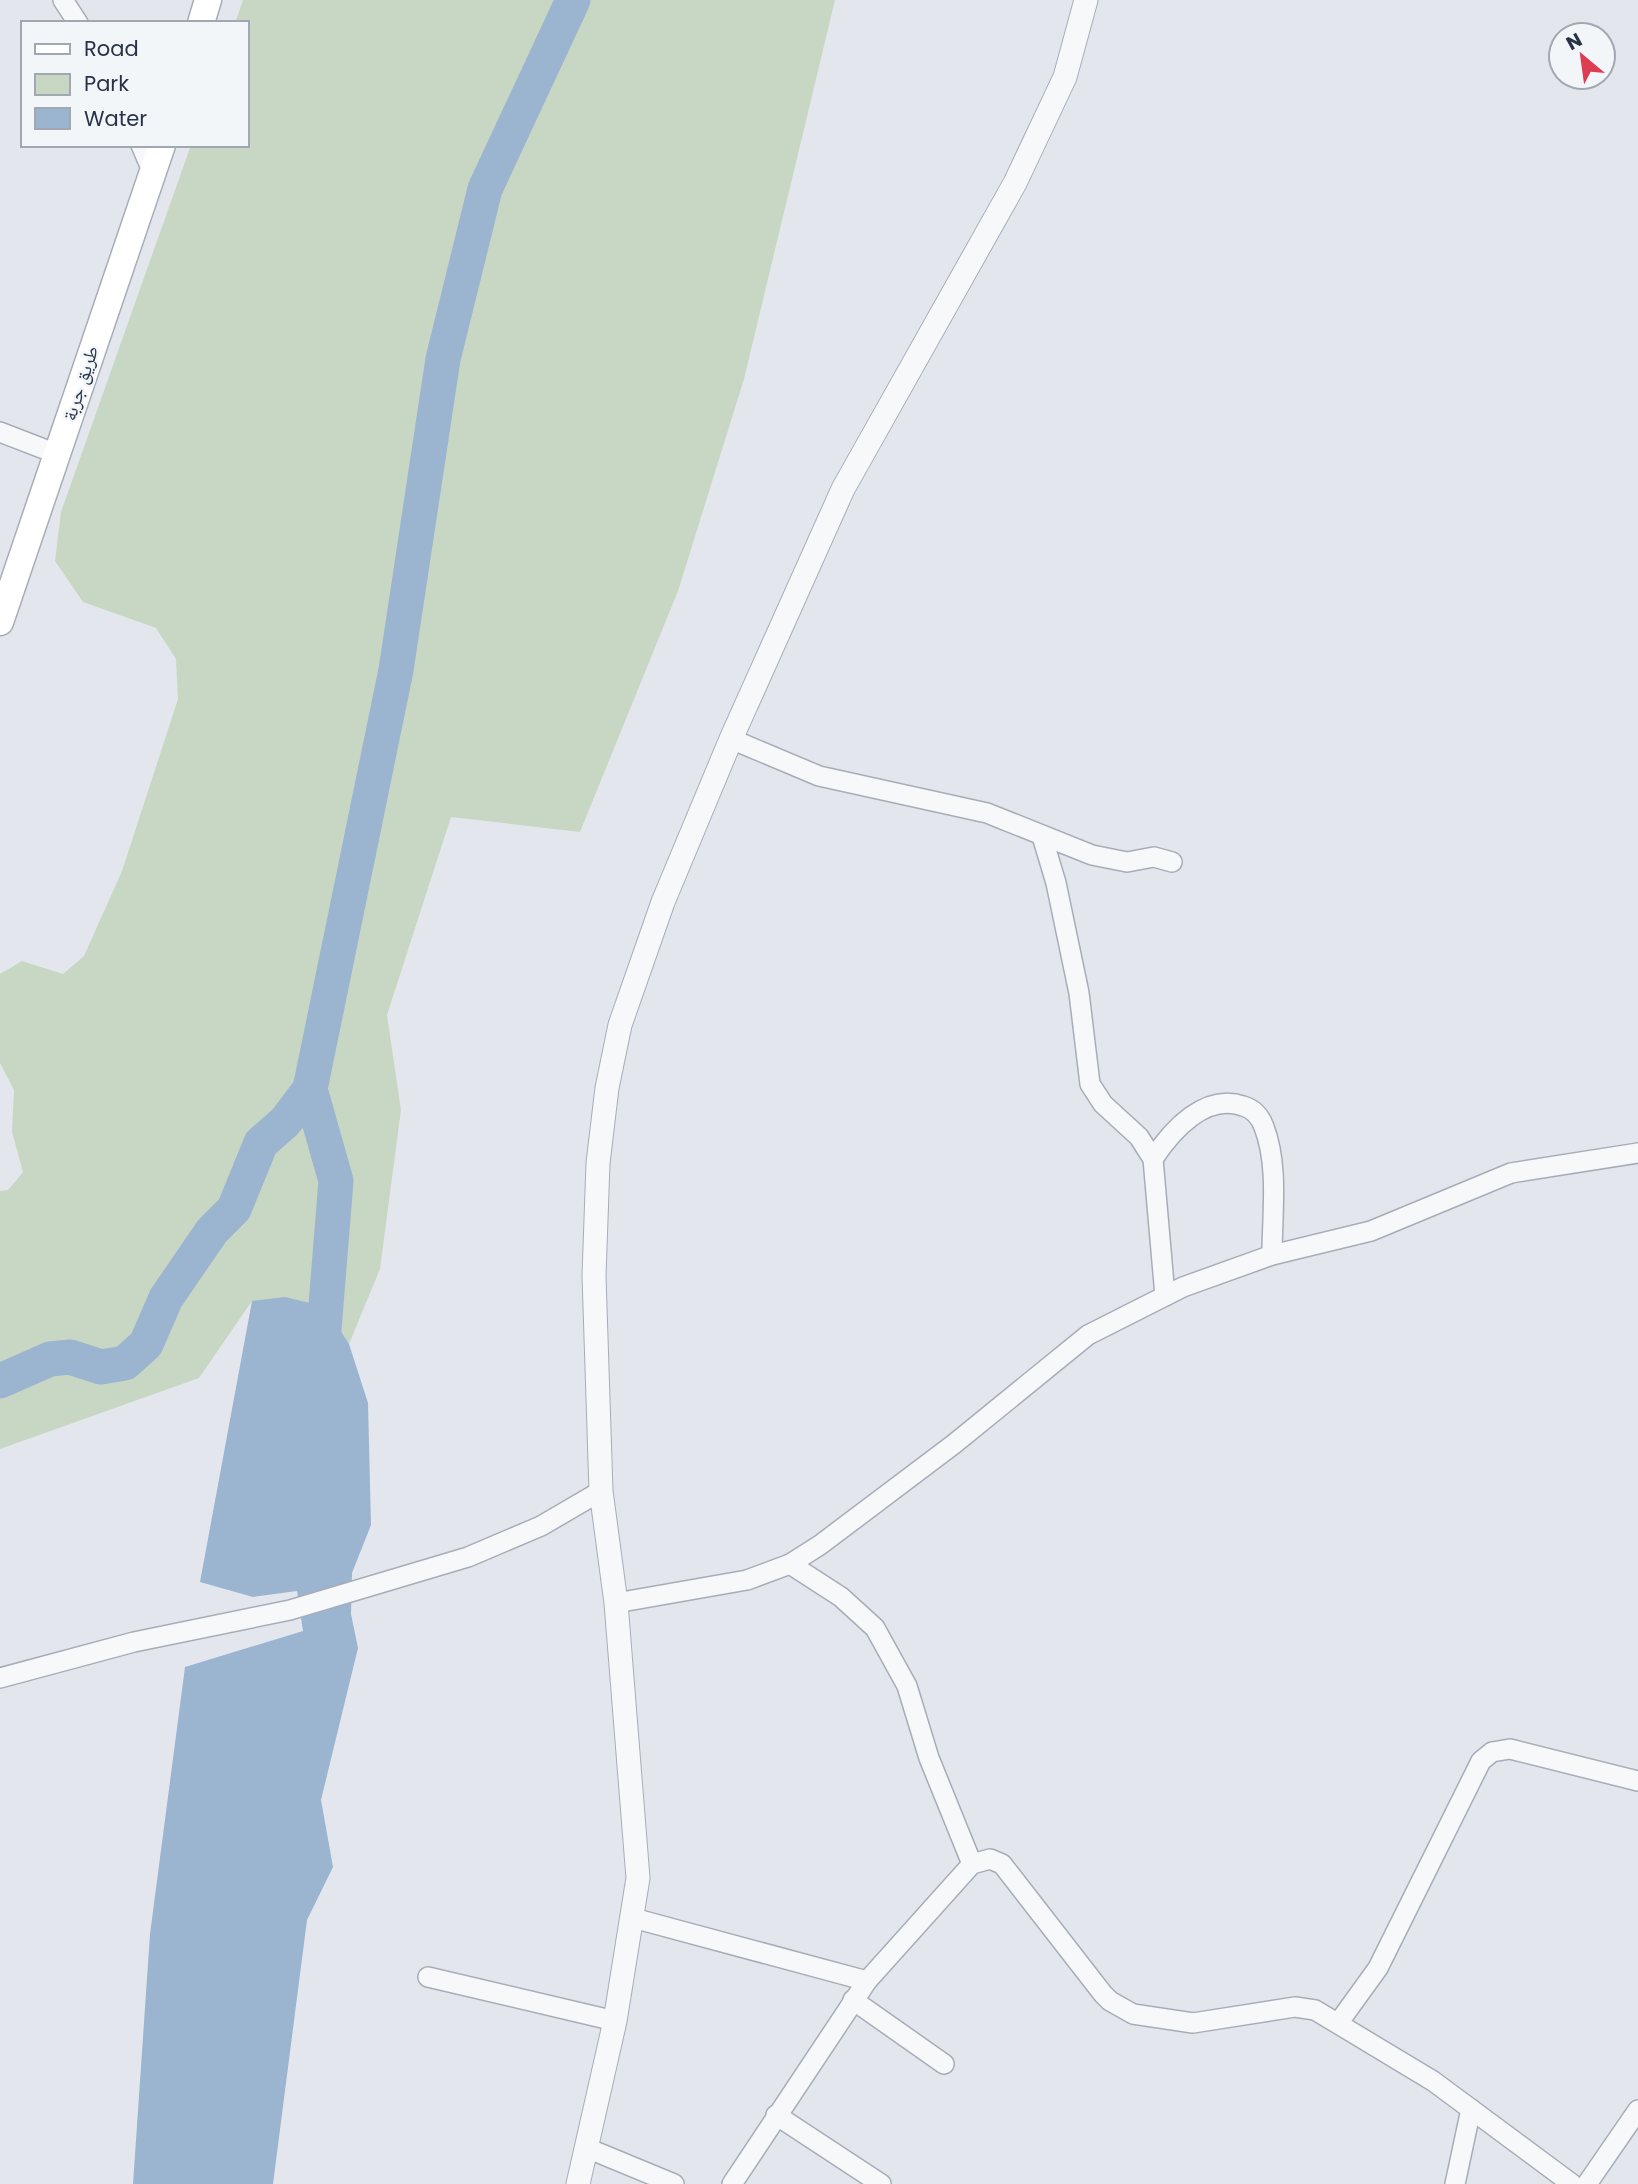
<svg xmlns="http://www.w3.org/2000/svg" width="1638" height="2184" viewBox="0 0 1638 2184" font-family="Poppins,'Noto Naskh Arabic',sans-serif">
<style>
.green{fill:#c8d7c3}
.water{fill:#9bb4d0}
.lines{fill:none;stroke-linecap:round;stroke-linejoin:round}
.river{stroke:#9bb4d0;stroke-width:35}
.minor-casing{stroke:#a7adb8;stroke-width:22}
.tertiary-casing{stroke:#a7adb8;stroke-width:25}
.secondary-casing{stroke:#a7adb8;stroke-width:29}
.minor{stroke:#f6f8fa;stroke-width:19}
.tertiary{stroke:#f6f8fa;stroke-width:23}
.secondary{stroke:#fff;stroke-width:26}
.labels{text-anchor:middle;stroke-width:5;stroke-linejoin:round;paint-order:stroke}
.street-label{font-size:19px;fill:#293347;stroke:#f3f6f9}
</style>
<rect width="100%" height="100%" fill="#e3e7ed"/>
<!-- green -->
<path class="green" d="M243 0H835L744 379 678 591 580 832 451 817 387 1015 401 1110 380 1269 349 1344 326 1307 252 1301 199 1378 0 1449V1191L8 1190 23 1172 12 1132 14 1090 0 1063V974L22 961 63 974 84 956 122 871 178 699 176 659 156 628 83 602 55 561 61 512 191 145H247V23H235Z"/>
<!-- water -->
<path class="water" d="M285 1297 326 1307 349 1344 368 1403 371 1525 352 1573 351 1614 358 1648 321 1800 333 1867 307 1920 273 2184H133L150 1934 185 1667 303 1631 297 1591 253 1597 200 1582 252 1301Z"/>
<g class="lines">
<!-- river -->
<g class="river">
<path d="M322 1354 336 1181 310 1089 396 670 443 359 485 189 573 0"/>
<path d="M0 1381 50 1359 70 1357 101 1367 125 1363 146 1344 166 1298 212 1231 234 1209 261 1143 285 1122 310 1089"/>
</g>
<!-- minor casing -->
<g class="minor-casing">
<g id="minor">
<path d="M63 0 78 23"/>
<path d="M141 145 153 173"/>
<path d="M0 432 57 454"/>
<path d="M731 739 819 776 987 813 1092 855 1127 862 1154 857 1172 862"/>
<path d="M1042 836 1056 883 1079 993 1090 1084 1103 1104 1139 1137 1153 1159 1165 1296"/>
<path d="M1153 1159C1172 1130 1205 1093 1243 1106 1254 1109 1260 1116 1264 1127 1279 1166 1272 1215 1272 1255"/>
<path d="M790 1564 841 1597 875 1628 907 1686 929 1758 972 1864"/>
<path d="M616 1603 747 1580 790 1564 820 1545 954 1444 1088 1335 1183 1287 1272 1255 1371 1231 1511 1173 1638 1153"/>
<path d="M0 1678 134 1642 290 1610 468 1557 541 1526 601 1491"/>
<path d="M633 1918 867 1981"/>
<path d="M428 1977 615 2021"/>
<path d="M853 2000 944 2064"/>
<path d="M1339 2022 1378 1968 1481 1761 1492 1752 1510 1749 1638 1781"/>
<path d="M776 2115 881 2184"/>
<path d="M587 2148 674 2184"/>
<path d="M732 2184 867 1981 972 1864 990 1859 1002 1864 1103 1994 1110 2001 1133 2014 1193 2023 1295 2007 1315 2010 1433 2081 1572 2184"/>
<path d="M1455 2184 1471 2109"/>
<path d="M1587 2184 1638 2110"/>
</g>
</g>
<!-- tertiary casing -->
<g class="tertiary-casing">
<path id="tertiary" d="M578 2184 615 2021 638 1878 616 1603 601 1491 594 1276 598 1163 607 1088 620 1025 663 902 731 739 843 489 1015 183 1065 77 1086 0"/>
</g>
<!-- secondary casing -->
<g class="secondary-casing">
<g id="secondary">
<path d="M201 23 208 0"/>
<path d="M0 622 162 145"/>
</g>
</g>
<!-- minor -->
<use href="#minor" class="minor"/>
<!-- tertiary -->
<use href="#tertiary" class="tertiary"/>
<!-- secondary -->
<use href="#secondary" class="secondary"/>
</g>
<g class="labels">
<!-- street labels -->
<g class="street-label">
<text transform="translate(80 383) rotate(-72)" y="7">طريق جربة</text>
</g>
</g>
<!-- legend -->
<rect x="21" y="21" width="228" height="126" fill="#f3f6f9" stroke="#a2a8b2" stroke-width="2"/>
<rect x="35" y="44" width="35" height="10" fill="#ffffff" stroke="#a2a8b2" stroke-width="2"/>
<text x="84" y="56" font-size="21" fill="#293347">Road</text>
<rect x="35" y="74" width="35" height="21" fill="#c8d7c3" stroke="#a2a8b2" stroke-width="2"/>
<text x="84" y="91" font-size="21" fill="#293347">Park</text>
<rect x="35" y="108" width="35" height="21" fill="#9bb4d0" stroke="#a2a8b2" stroke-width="2"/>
<text x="84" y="126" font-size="21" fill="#293347">Water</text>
<!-- north arrow -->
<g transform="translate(1582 56) rotate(331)"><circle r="33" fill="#f3f6f9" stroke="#a2a8b2" stroke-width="2"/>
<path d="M0-5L12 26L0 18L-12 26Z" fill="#dd3d53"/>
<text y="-10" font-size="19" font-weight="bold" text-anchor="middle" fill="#293347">N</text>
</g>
</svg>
